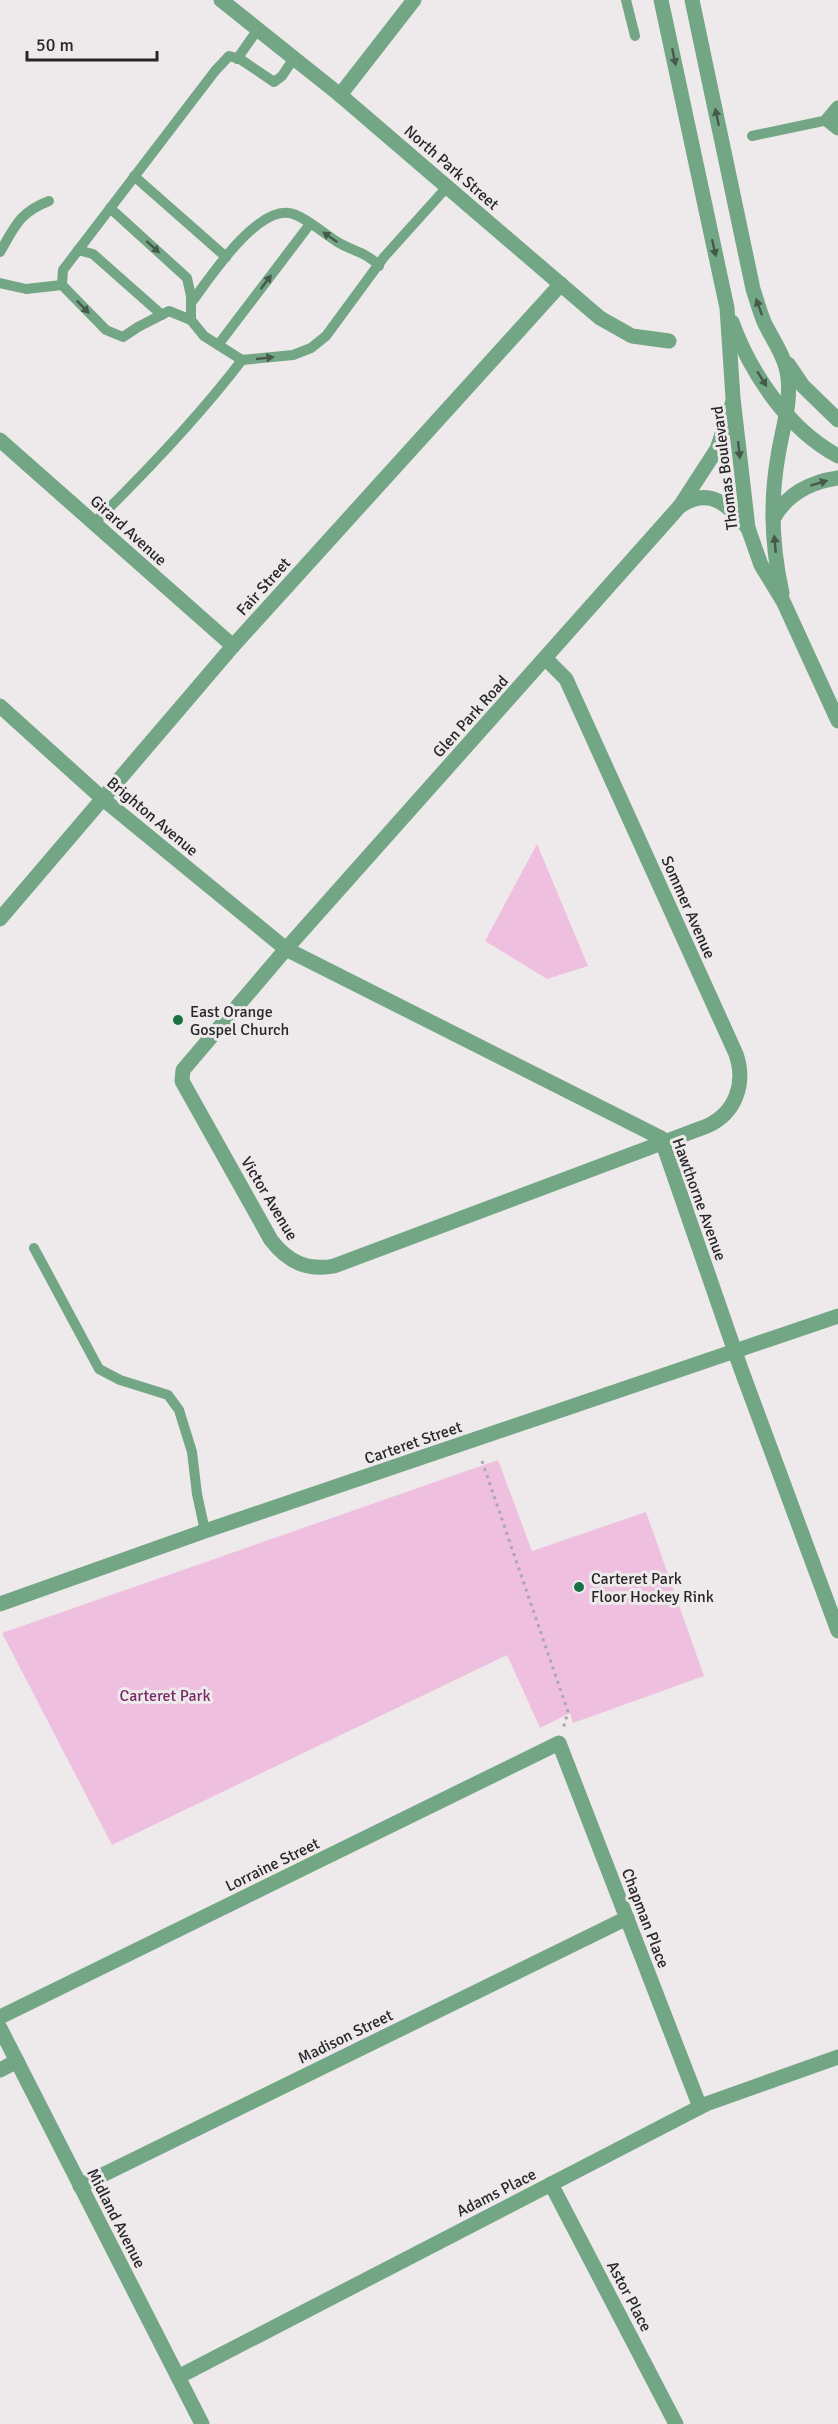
<svg xmlns="http://www.w3.org/2000/svg" width="838" height="2424" viewBox="0 0 838 2424" font-family="Signika,sans-serif">
<style>
.green{fill:#efbfdf}
.lines{fill:none;stroke-linecap:round;stroke-linejoin:round}
.path{stroke:#aba8a9;stroke-width:3;stroke-dasharray:3 4.5;stroke-linecap:butt}
.service{stroke:#72a684;stroke-width:10}
.minor{stroke:#72a684;stroke-width:15}
.tertiary{stroke:#72a684;stroke-width:15}
.oneway{fill:#465a4c}
.poi-dot{fill:#197144;stroke:#eeeaec;stroke-width:2}
.labels{text-anchor:middle;stroke-width:6;stroke-linejoin:round;paint-order:stroke}
.street-label{font-size:16px;fill:#282727;stroke:#eeeaec}
.poi-label{font-size:16px;fill:#282727;stroke:#eeeaec;text-anchor:start}
.park-label{font-size:16px;fill:#792865;stroke:#eeeaec}
</style>
<rect width="100%" height="100%" fill="#eeeaec"/>
<!-- green -->
<g class="green">
<path d="M537 844 588 966 547 979 485 941Z"/>
<path d="M498 1460 532 1551 646 1512 704 1676 573 1723 570 1713 540 1728 507 1655 112 1845 2 1633Z"/>
</g>
<g class="lines">
<!-- path -->
<path class="path" d="M482 1461 568 1712 563 1729"/>
<!-- service -->
<g class="service">
<path d="M626 0 635 36"/>
<path d="M294 58 282 76 274 82 240 59 229 56 215 71 63 270 62 285 106 330 123 337 138 327 169 311 191 320 204 336 242 360 293 355 311 348 326 336 384 257 447 187"/>
<path d="M237 59 258 29"/>
<path d="M752 136 828 120"/>
<path d="M134 176 226 257"/>
<path d="M110 208 187 278 191 296V320"/>
<path d="M78 250 93 254 162 315"/>
<path d="M0 252C15 226 20 212 49 201"/>
<path d="M0 283 26 289 62 285"/>
<path d="M191 303C209 279 255 208 289 213 301 214 325 234 336 241 351 251 367 252 379 266"/>
<path d="M218 345 310 224"/>
<path d="M94 523C147 471 197 419 242 360"/>
<path d="M34 1248 99 1369 120 1380 168 1395 179 1410 192 1452 197 1494 205 1531"/>
</g>
<!-- minor -->
<g class="minor">
<path d="M221 0 340 95 600 318 632 336 669 341"/>
<path d="M340 95 414 0"/>
<path d="M838 108 828 120 838 128"/>
<path d="M0 440 233 646"/>
<path d="M680 506C710 486 728 505 748 528"/>
<path d="M545 658 566 679 736 1054C746 1083 736 1113 707 1126L334 1266C307 1271 288 1262 271 1240L187 1090 182 1081 183 1070 286 949 680 506 717 449 733 401"/>
<path d="M0 706 103 799 286 949 661 1138 741 1369 838 1631"/>
<path d="M0 919 233 646 561 284"/>
<path d="M0 1604 205 1531 838 1316"/>
<path d="M0 2017 559 1743 700 2107"/>
<path d="M0 2028 202 2424"/>
<path d="M0 2070 17 2061"/>
<path d="M551 2184 676 2424"/>
<path d="M80 2186 627 1918"/>
<path d="M178 2377 706 2104 838 2057"/>
</g>
<!-- tertiary -->
<g class="tertiary">
<path d="M661 0 727 308 733 398 748 528 761 565 783 601 838 721"/>
<path d="M692 0 753 289C757 301 760 313 765 324 774 342 786 358 788 378 791 405 782 430 778 456 770 501 772 548 782 593"/>
<path d="M732 322C751 374 788 429 838 456"/>
<path d="M788 364 803 386 838 420"/>
<path d="M773 519C787 494 810 482 838 478"/>
</g>
</g>
<!-- one-way arrows -->
<defs><path id="oneway-solid" d="M-6-.8H1V-3.2L6.5 0L1 3.2V.8H-6Z" transform="scale(1.5)"/></defs>
<g class="oneway">
<use href="#oneway-solid" transform="translate(674 57) rotate(78)"/>
<use href="#oneway-solid" transform="translate(717 117) rotate(-102)"/>
<use href="#oneway-solid" transform="translate(330 237) rotate(-145)"/>
<use href="#oneway-solid" transform="translate(153 247) rotate(42)"/>
<use href="#oneway-solid" transform="translate(714 248) rotate(78)"/>
<use href="#oneway-solid" transform="translate(266 282) rotate(-53)"/>
<use href="#oneway-solid" transform="translate(83 307) rotate(46)"/>
<use href="#oneway-solid" transform="translate(759 307) rotate(-110)"/>
<use href="#oneway-solid" transform="translate(265 358) rotate(-6)"/>
<use href="#oneway-solid" transform="translate(762 379) rotate(58)"/>
<use href="#oneway-solid" transform="translate(739 450) rotate(84)"/>
<use href="#oneway-solid" transform="translate(819 483) rotate(-17)"/>
<use href="#oneway-solid" transform="translate(775 544) rotate(-95)"/>
</g>
<!-- markers -->
<g class="poi-dot">
<circle cx="178" cy="1020" r="6"/>
<circle cx="579" cy="1587" r="6"/>
</g>
<g class="labels">
<!-- street labels -->
<g class="street-label">
<text transform="translate(452 167) rotate(41)" y="6">North Park Street</text>
<text transform="translate(724 468) rotate(-97)" y="6">Thomas Boulevard</text>
<text transform="translate(129 530) rotate(42)" y="6">Girard Avenue</text>
<text transform="translate(263 586) rotate(-48)" y="6">Fair Street</text>
<text transform="translate(470 716) rotate(-48)" y="6">Glen Park Road</text>
<text transform="translate(153 816) rotate(40)" y="6">Brighton Avenue</text>
<text transform="translate(689 907) rotate(66)" y="6">Sommer Avenue</text>
<text transform="translate(270 1198) rotate(59)" y="6">Victor Avenue</text>
<text transform="translate(700 1199) rotate(70)" y="6">Hawthorne Avenue</text>
<text transform="translate(413 1442) rotate(-19)" y="6">Carteret Street</text>
<text transform="translate(272 1864) rotate(-26)" y="6">Lorraine Street</text>
<text transform="translate(646 1918) rotate(69)" y="6">Chapman Place</text>
<text transform="translate(345 2036) rotate(-26)" y="6">Madison Street</text>
<text transform="translate(496 2192) rotate(-27)" y="6">Adams Place</text>
<text transform="translate(117 2218) rotate(63)" y="6">Midland Avenue</text>
<text transform="translate(630 2296) rotate(62)" y="6">Astor Place</text>
</g>
<!-- poi labels -->
<g class="poi-label">
<text x="190" y="1017">East Orange<tspan x="190" dy="18">Gospel Church</tspan></text>
<text x="591" y="1584">Carteret Park<tspan x="591" dy="18">Floor Hockey Rink</tspan></text>
</g>
<!-- park labels -->
<g class="park-label">
<text x="165" y="1701">Carteret Park</text>
</g>
</g>
<!-- scale -->
<path d="M27 51v9h130v-9" fill="none" stroke="#282727" stroke-width="3"/>
<text x="36" y="51" font-size="18" fill="#282727" stroke="#eeeaec" stroke-width="4.5" paint-order="stroke">50 m</text>
</svg>
